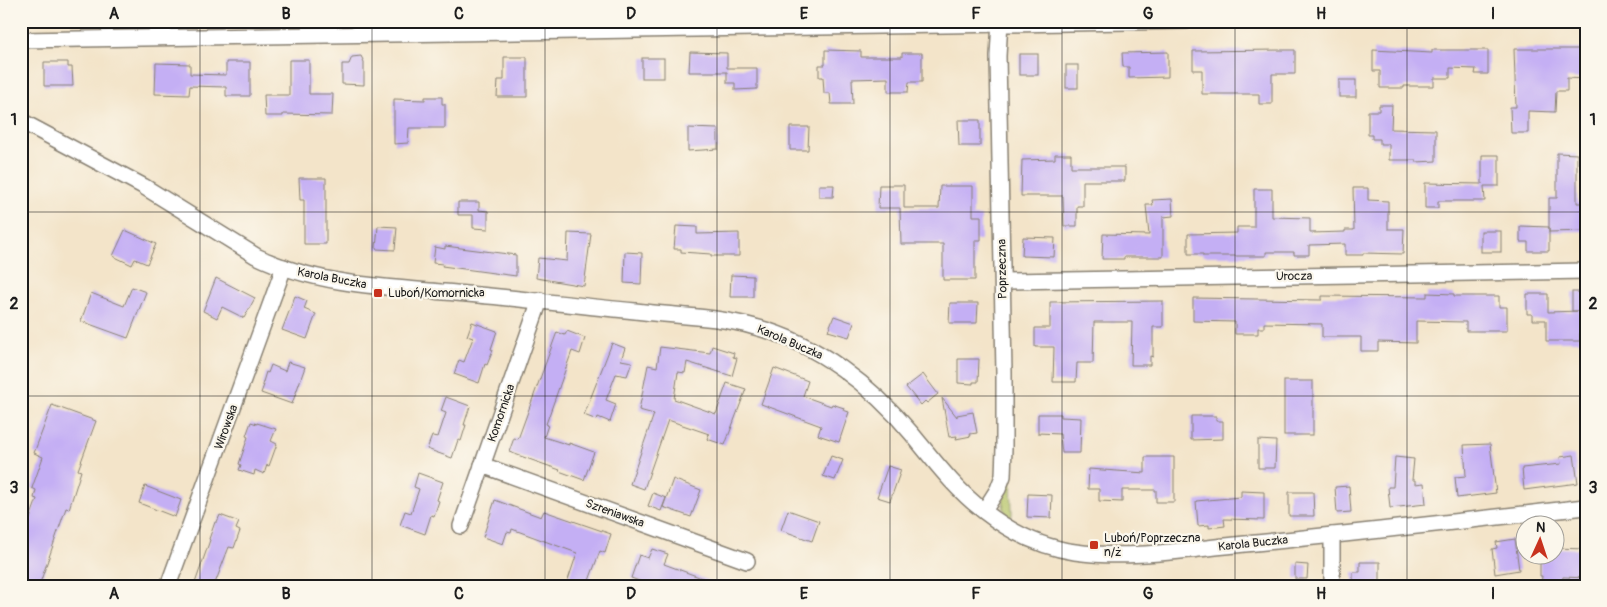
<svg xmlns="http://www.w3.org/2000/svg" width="1607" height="607" viewBox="0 0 1607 607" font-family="Pangolin,sans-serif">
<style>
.green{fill:#b6c467;stroke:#697042}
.building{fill:#c4aff4}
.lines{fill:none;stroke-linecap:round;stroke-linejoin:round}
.minor-casing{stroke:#888072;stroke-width:18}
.minor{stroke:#fff;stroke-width:15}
.grid{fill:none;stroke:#1c1c1c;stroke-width:1;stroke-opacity:0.55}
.poi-dot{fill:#c8321e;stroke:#fbf7ec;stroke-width:2}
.labels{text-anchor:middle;stroke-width:4.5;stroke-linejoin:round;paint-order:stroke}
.street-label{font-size:12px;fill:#1c1c1c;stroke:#fbf7ec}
.poi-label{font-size:12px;fill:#1c1c1c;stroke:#fbf7ec;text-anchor:start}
.neatline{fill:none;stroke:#1c1c1c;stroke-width:2}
.grid-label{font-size:16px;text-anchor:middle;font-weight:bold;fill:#1c1c1c}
</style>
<rect width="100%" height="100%" fill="#fbf7ec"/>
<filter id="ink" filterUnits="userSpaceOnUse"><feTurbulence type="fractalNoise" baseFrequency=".02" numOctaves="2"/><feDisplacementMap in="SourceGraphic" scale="10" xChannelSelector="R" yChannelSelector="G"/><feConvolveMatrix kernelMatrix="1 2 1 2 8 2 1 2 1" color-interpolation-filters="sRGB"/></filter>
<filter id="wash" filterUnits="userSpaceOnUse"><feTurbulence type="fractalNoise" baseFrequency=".0096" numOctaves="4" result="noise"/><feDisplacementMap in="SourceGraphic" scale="20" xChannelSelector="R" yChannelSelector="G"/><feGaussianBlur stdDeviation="1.12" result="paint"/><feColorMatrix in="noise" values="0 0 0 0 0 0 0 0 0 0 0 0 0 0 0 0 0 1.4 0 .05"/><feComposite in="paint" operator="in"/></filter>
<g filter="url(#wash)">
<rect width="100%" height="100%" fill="#f3e4c9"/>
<!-- green -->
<path class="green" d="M1011 466 1012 515 1010 518 1007 517C998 503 1008 482 1011 466Z"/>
<g id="blocks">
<!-- building -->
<g class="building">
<path d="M1514 49H1586V79L1567 78V91H1556L1555 112 1528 111V133H1511L1510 107H1516Z"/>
<path d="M825 50 861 51V57H902V53H922V82H909L908 92H888V78L852 79 853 104H831L830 93H824L823 77H819V65H825Z"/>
<path d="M1281 50H1295V74H1272V104H1259V94H1202V70H1193V51Z"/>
<path d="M1373 50 1432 53V50H1488V74H1475L1476 69 1450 68V78H1434V86H1404V88H1380V71H1373Z"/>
<path d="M690 52 727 53V68H757V89L735 90V83H727V72H689Z"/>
<path d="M1168 52V77L1129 78V67H1123L1122 53Z"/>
<rect x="1019" y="54" width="19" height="21"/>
<path d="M361 56 364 62V85L342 84V64H349L352 57Z"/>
<path d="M504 57H527V97H497L498 80H504Z"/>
<rect x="642" y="58" width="22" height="20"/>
<path d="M289 60H309V94H333L332 115 283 114V116H265L264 95H289Z"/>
<path d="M44 62H68V67H72L73 86H44Z"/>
<path d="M226 62H250V96H226V87L190 86 189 95 155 94 156 63 190 64V74L226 75Z"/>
<rect x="1066" y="65" width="12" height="23"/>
<rect x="1339" y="80" width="17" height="17"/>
<path d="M425 97H442V104H445V128H409L408 143 394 144V99L425 100Z"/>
<path d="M1379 105H1392L1391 129 1436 130V161L1416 162V160H1389V144H1380V139H1372V135H1368V111H1379Z"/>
<path d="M958 120H980V146H959Z"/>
<path d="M790 127H809L808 150H790Z"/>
<path d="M688 128 718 129V149L688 151Z"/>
<path d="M1557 153 1577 154V203H1586V231L1549 232V198H1557Z"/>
<path d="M1055 154H1071V167H1125V181H1083V206H1077V226H1064L1063 196H1021L1022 160 1055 159Z"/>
<path d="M1482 155H1499V186H1484L1485 201H1438V208H1425V183L1482 184Z"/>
<path d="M299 178H326V244H304V200H300Z"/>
<path d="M819 185H834L833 197H819Z"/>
<path d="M879 185H904V208H939L940 186H973V216H981V240H975V280H943V244H901L900 208H878Z"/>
<path d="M1353 188H1368V200L1388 201V229H1404L1403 254 1363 253V255H1345V244L1309 245V255H1294V252H1266V256H1203V254H1188V234L1237 233V227H1254V189H1272V217L1310 218V233L1345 232V230H1354Z"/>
<path d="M1172 199 1173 216 1163 217V257H1124V259H1102L1103 234 1149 235 1146 205H1153L1152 200Z"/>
<path d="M458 202H479V210L488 211V229L473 228V215H458Z"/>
<path d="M378 226 397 227 395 250 376 249Z"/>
<path d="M676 226 697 227V234L739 233V256H711V254L681 252V249H674Z"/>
<path d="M1520 226 1549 227V251H1528V242H1520Z"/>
<path d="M125 230 156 244 147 264 135 259 132 265 113 256Z"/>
<rect x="1481" y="231" width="20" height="21"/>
<path d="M568 233 591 234 584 286 536 278 538 258 567 261Z"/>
<path d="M1023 237 1055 238 1054 257 1022 256Z"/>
<path d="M445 246 516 255V276L442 266 443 264 433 263 435 247 445 249Z"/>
<path d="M625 252 642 253 641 284 624 283Z"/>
<path d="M731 275 753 276V297H730Z"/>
<path d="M216 278 255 298 244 318 222 307 217 318 203 311Z"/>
<path d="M132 287 146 292 128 338 81 321 91 293 124 306Z"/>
<rect x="1572" y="292" width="14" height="19"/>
<path d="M1427 293 1454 294V296H1499V307H1507V331H1466V322L1416 321V343L1378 342V351H1361V337H1322V324L1264 323V328H1258V334H1235V322L1193 321V298L1322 300V296L1427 297Z"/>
<path d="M1527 294H1548V312L1580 311V341H1546V320H1532V314H1527Z"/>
<path d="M295 296 307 301 304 309 316 314 307 339 282 330Z"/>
<path d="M1163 301V327H1153V357L1150 356V365H1131L1132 322H1094L1093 363H1077L1076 382H1053L1054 347H1035V328H1050V302Z"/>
<path d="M950 303H978L977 323H949Z"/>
<path d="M834 316 854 323 849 337 828 331Z"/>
<path d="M472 322 497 331 491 349 493 350 487 365 485 364 479 383 454 374 459 360 464 362 473 338 467 336Z"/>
<path d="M567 331 585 338 580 354 572 351 546 424 548 425 544 437 569 445V443L594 452 584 480 559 471 560 470 509 452 514 438 518 439 557 332 565 335Z"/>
<path d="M612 343 625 348 621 360 632 362 627 376 616 374 606 400 616 404 610 422 598 417 597 420 584 415Z"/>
<path d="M712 346 734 353 733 357 737 358 732 376 687 362 685 373 678 372 674 399 716 414 727 383 746 389 725 445 707 439 709 434 668 420 644 489 630 484 654 414 639 410 648 365 657 367 660 347 710 353Z"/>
<path d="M958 359H979L978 382H973V384L958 383Z"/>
<path d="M288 362 305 367 292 404 261 393 264 385H262L266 372 268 373 271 365 285 371Z"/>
<path d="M774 368 808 381 803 396 831 406 832 404 844 408 843 410 849 412 839 442 818 435 821 426 761 404Z"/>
<path d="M923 374 938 394 927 403 925 401 921 405 906 387Z"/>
<rect x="1284" y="381" width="29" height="54"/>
<path d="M446 397 470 406 464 425H466L461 441 458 440 452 458 427 449 432 436 438 437 446 413 441 411Z"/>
<path d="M942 398 957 417V415L973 412 977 433 970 434 971 436 956 439 957 436 949 437Z"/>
<path d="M52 405 96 421 78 470 81 471 69 509 66 508 39 586H21V543L37 499 34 498 36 490 32 488 43 457 34 453Z"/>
<path d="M1038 414H1061V417L1081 418 1080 453H1062L1060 434 1038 433Z"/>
<path d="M1191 416H1216V421H1223V439L1191 440Z"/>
<path d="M251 422 257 424V423L276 429 271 441 277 444 269 466 267 465 264 474 255 470 254 475 239 470 241 465 239 464 248 437 246 436Z"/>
<path d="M1258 440 1276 441 1275 468H1258Z"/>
<path d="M1490 444 1496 493 1457 498 1455 477 1466 476 1464 445Z"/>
<path d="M1574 455 1578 483 1524 490 1522 468 1561 464 1560 457Z"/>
<path d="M831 456 843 460 835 480 823 476Z"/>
<path d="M1145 457H1174V502H1156V490H1122V502L1099 501V489H1088L1089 469 1145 473Z"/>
<path d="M1395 457 1414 459 1412 480H1415V484L1424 483 1426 504 1390 508 1388 487H1393Z"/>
<path d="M888 466 901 470 890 501 877 497Z"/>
<path d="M418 473 443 482 437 500 439 501 434 516 431 515 425 534 400 525 405 511 411 513 419 489 414 487Z"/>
<path d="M673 479 701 490 691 517 663 507Z"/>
<path d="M145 486 181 500 175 517 139 503Z"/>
<path d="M1349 486 1351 512 1337 513 1335 487Z"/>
<path d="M1241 491 1264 492V520L1224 519 1225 526 1209 528V525L1198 526 1196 501 1241 497Z"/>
<path d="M1289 492H1313L1314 516H1289Z"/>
<path d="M653 493 666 498 661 511 648 506Z"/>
<path d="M1028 494 1052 495 1051 518 1027 517Z"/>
<path d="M495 500 541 517 544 511 611 534 605 553 600 551 587 586H566L577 553 512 529 511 533 507 532 503 544 483 537Z"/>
<path d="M788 510 819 521 812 541 781 530Z"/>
<path d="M220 515 239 522 236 529 240 531 234 548 229 547 214 586H194L210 540 209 539 215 522H217Z"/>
<path d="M1515 539 1519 570 1495 574 1492 549 1497 548 1496 542Z"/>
<path d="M1554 548 1586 549V578L1563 577 1561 586H1541L1542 576H1540V554H1554Z"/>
<path d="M652 549 668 554 664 564 718 584V586H653L631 578 639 555 648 558Z"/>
<path d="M1360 562H1380V585L1353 584V572H1360Z"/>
<path d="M1295 564 1308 565 1307 579H1295Z"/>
</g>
</g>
</g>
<g filter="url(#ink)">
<use href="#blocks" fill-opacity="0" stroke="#888072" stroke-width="1"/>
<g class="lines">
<!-- minor casing -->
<g class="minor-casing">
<g id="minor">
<path d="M21 40 1187 21"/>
<path d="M21 121 143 186 256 256C314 284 380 287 444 292 508 297 571 305 635 311 675 316 717 316 755 327 817 343 872 386 912 434 935 462 956 490 985 512 1012 533 1040 547 1075 552 1131 560 1189 549 1245 544 1359 533 1472 520 1586 507"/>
<path d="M1003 281 1586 271"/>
<path d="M482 465 747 561"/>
<path d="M984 511 998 489 1003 476 1004 448V373L998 56 1000 21"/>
<path d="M461 526 540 300"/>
<path d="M168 586 284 267"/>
<path d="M1332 586V535"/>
</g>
</g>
<!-- minor -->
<use href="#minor" class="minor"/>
</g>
</g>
<!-- grid -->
<path class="grid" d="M200 21V586M372 21V586M545 21V586M717 21V586M890 21V586M1062 21V586M1235 21V586M1407 21V586M21 212H1586M21 396H1586"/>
<!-- markers -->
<g class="poi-dot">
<rect x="373" y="288" width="10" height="10" rx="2.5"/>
<rect x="1089" y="540" width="10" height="10" rx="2.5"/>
</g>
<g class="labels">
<!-- street labels -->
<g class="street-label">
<text transform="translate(1002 269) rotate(-91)" y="4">Poprzeczna</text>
<text transform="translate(1294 276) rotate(-1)" y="4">Urocza</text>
<text transform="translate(332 278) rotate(11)" y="4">Karola Buczka</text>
<text transform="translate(790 342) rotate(23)" y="4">Karola Buczka</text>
<text transform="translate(501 413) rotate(-71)" y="4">Komornicka</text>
<text transform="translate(226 427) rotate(-70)" y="4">Wirowska</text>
<text transform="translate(615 513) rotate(20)" y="4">Szreniawska</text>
<text transform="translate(1253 543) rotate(-6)" y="4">Karola Buczka</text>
</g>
<!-- poi labels -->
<g class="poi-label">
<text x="388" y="297">Luboń/Komornicka</text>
<text x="1104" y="542">Luboń/Poprzeczna<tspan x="1104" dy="14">n/ż</tspan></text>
</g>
</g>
<!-- margin -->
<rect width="1607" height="607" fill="none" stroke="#fbf7ec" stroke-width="55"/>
<!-- north arrow -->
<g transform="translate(1540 540) rotate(3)"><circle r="24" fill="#fbf7ec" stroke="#a29f99"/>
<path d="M0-4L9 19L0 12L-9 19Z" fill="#c8321e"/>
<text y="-8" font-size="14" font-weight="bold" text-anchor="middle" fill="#1c1c1c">N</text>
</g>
<rect x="28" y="28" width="1552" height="552" class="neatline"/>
<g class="grid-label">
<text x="114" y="19">A</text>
<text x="286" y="19">B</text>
<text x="459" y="19">C</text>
<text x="631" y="19">D</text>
<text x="804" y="19">E</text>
<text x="976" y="19">F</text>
<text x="1148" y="19">G</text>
<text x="1321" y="19">H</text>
<text x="1493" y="19">I</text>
<text x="14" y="125">1</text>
<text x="1593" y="125">1</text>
<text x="14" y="309">2</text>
<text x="1593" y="309">2</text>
<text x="14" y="493">3</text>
<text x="1593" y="493">3</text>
<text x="114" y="599">A</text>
<text x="286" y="599">B</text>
<text x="459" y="599">C</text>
<text x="631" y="599">D</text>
<text x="804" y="599">E</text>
<text x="976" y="599">F</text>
<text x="1148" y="599">G</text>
<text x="1321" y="599">H</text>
<text x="1493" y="599">I</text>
</g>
</svg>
